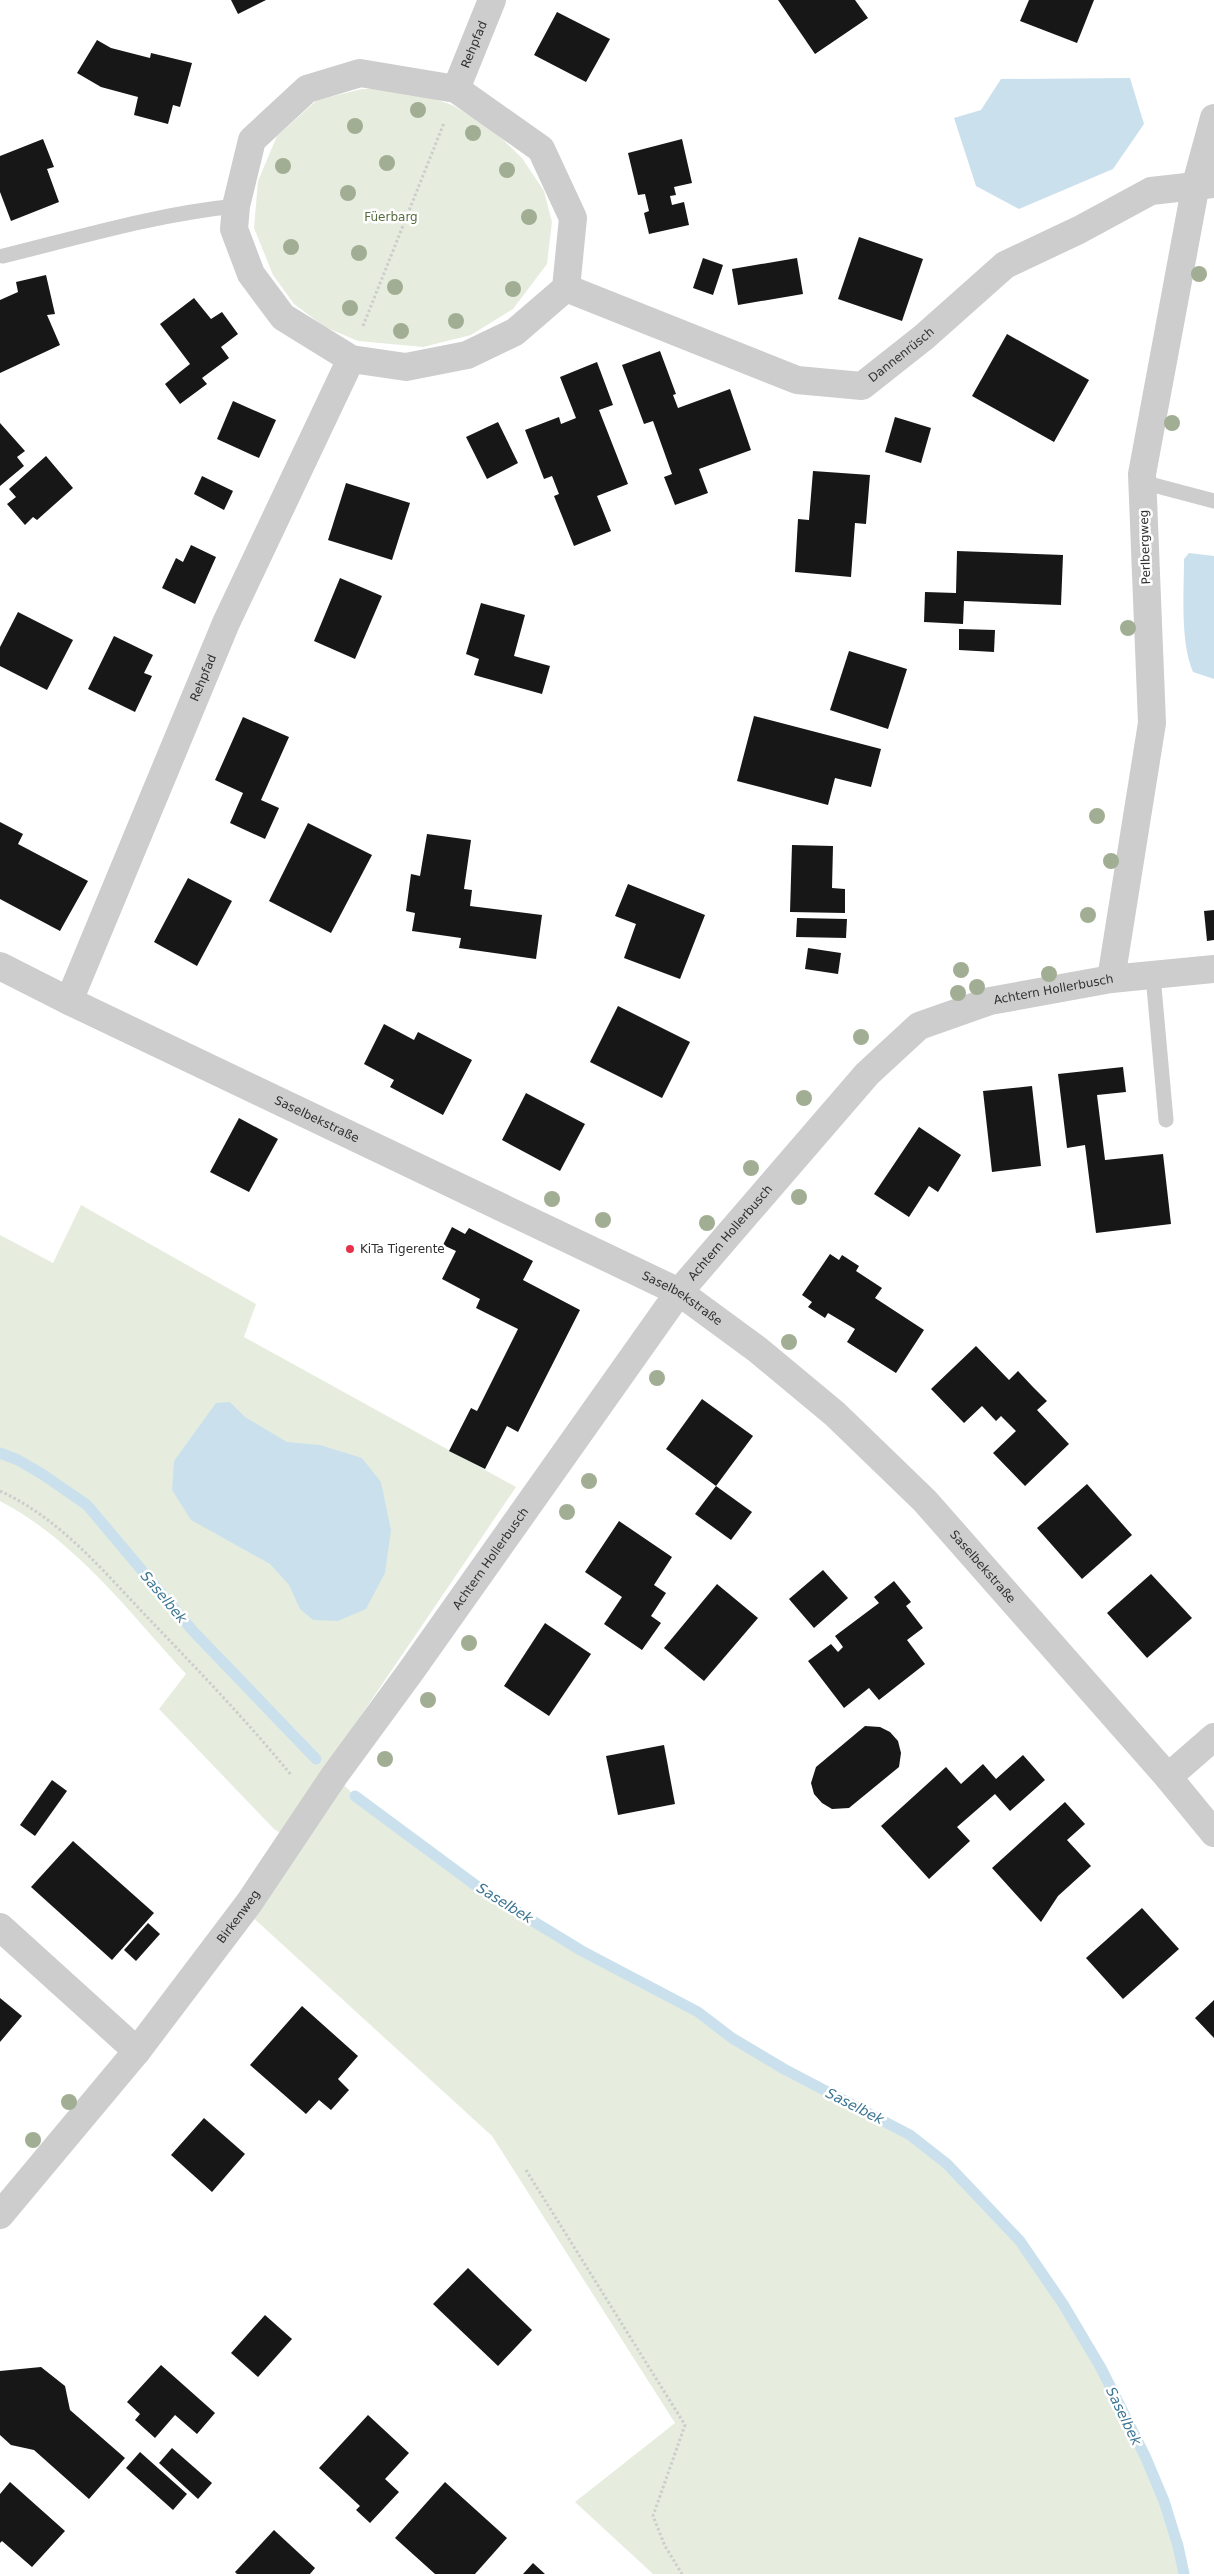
<svg xmlns="http://www.w3.org/2000/svg" width="1214" height="2574" viewBox="0 0 1214 2574" font-family="'DejaVu Sans',sans-serif">
<style>
.green{fill:#e6edde}
.water{fill:#cae1ed}
.lines{fill:none;stroke-linecap:round;stroke-linejoin:round}
.stream{stroke:#cae1ed;stroke-width:11}
.building{fill:#171717}
.path{stroke:#cdcdcd;stroke-width:3;stroke-dasharray:2.5 2.5;stroke-linecap:butt}
.service{stroke:#cdcdcd;stroke-width:15}
.minor{stroke:#cdcdcd;stroke-width:28}
.tree{fill:#a2ae94}
.poi-dot{fill:#e73147;stroke:#fff;stroke-width:2}
.labels{text-anchor:middle;stroke-width:5;stroke-linejoin:round;paint-order:stroke}
.street-label{font-size:12px;fill:#303030;stroke:#fff}
.park-label{font-size:12px;fill:#556c3c;stroke:#fff}
.poi-label{font-size:12px;fill:#303030;stroke:#fff;text-anchor:start}
.water-label{font-size:14px;font-style:italic;fill:#3c7593;stroke:#fff}
</style>
<rect width="100%" height="100%" fill="#fff"/>
<!-- green -->
<g class="green">
<path d="M362 89H406L452 105 491 128 522 158 544 191 552 222 547 264 513 309 471 335 423 347 358 341 325 327 294 304 273 275 254 228 258 181 277 136 317 100Z"/>
<path d="M81 1205 256 1304 244 1337 516 1487 326 1767 355 1796 482 1890 582 1951 698 2012 732 2038 784 2069 910 2135 947 2164 1020 2241 1063 2304 1101 2368 1145 2456 1164 2501 1178 2546 1184 2574H653L575 2502 675 2423 492 2136 249 1914 300 1846 274 1829 159 1709 186 1674C129 1612 76 1541 0 1501V1235L53 1263Z"/>
</g>
<!-- water -->
<g class="water">
<path d="M1130 78 1144 124 1113 169 1019 209 976 186 954 118 981 110 1001 79Z"/>
<path d="M1189 553 1214 556V679L1193 672C1180 641 1184 593 1184 559Z"/>
<path d="M230 1402 245 1417 287 1442 320 1445 362 1458 381 1482 391 1530 385 1573 366 1609 338 1621 313 1620 300 1609 289 1585 270 1564 191 1520 172 1490 174 1461 216 1403Z"/>
</g>
<g class="lines">
<!-- stream -->
<g class="stream">
<path d="M0 1453 18 1460 42 1474 87 1505 193 1631 316 1759"/>
<path d="M355 1796 482 1890 582 1951 698 2012 732 2038 784 2069 910 2135 947 2164 1020 2241 1063 2304 1101 2368 1145 2456 1164 2501 1178 2546 1184 2574"/>
</g>
</g>
<!-- building -->
<g class="building">
<path d="M231 0H266L238 14Z"/>
<path d="M778 0H855L868 18 815 54Z"/>
<path d="M1029 0H1094L1077 43 1020 21Z"/>
<path d="M557 12 610 39 586 82 534 55Z"/>
<path d="M97 40 111 48 150 58 151 53 192 63 180 107 173 105 168 124 134 115 138 97 101 87 77 73Z"/>
<path d="M43 139 54 167 47 169 59 202 11 221 0 192V156Z"/>
<path d="M682 139 692 183 674 187 676 195 670 196 672 205 684 202 689 225 649 234 644 213 649 211 645 194 638 195 628 153Z"/>
<path d="M859 237 923 259 902 321 838 299Z"/>
<path d="M703 258 723 265 713 295 693 288Z"/>
<path d="M797 258 803 294 738 305 732 269Z"/>
<path d="M46 275 55 314 47 315 60 345 0 373V300L18 292 16 282Z"/>
<path d="M194 298 211 319 222 312 238 334 221 347 229 358 202 378 207 384 180 404 165 384 190 364 160 324Z"/>
<path d="M1007 334 1089 380 1054 442 972 396Z"/>
<path d="M660 351 676 394 673 395 678 408 730 389 751 450 699 469 708 493 675 505 664 477 672 474 653 421 644 424 622 365Z"/>
<path d="M597 362 613 405 599 410 628 484 597 496 611 531 574 546 554 496 559 494 552 476 544 479 525 430 559 417 561 424 576 418 560 377Z"/>
<path d="M233 401 276 420 259 458 217 439Z"/>
<path d="M895 417 931 428 921 463 885 452Z"/>
<path d="M498 422 518 463 487 479 466 437Z"/>
<path d="M0 423 25 451 17 457 24 466 0 486Z"/>
<path d="M46 456 73 488 37 520 33 517 25 525 7 504 16 497 9 489Z"/>
<path d="M813 471 870 475 866 524 855 523 851 577 795 572 798 519 809 520Z"/>
<path d="M202 476 233 491 224 510 194 494Z"/>
<path d="M346 483 410 503 392 560 328 540Z"/>
<path d="M191 545 216 557 195 604 162 588 176 558 183 562Z"/>
<path d="M957 551 1063 555 1061 605 964 601 963 624 924 622 925 592 956 593Z"/>
<path d="M340 578 382 596 355 659 314 641Z"/>
<path d="M481 603 525 615 514 656 550 666 542 694 474 675 479 659 466 654Z"/>
<path d="M18 612 73 640 47 690 0 666V647Z"/>
<path d="M959 629 995 630 994 652 959 650Z"/>
<path d="M114 636 153 655 144 673 152 676 135 712 88 689Z"/>
<path d="M849 651 907 669 888 729 830 710Z"/>
<path d="M754 716 881 749 871 787 835 778 828 805 737 781Z"/>
<path d="M243 717 289 737 261 800 279 808 265 839 230 823 243 793 215 780Z"/>
<path d="M0 822 23 834 18 844 88 881 60 931 0 899Z"/>
<path d="M308 823 372 855 331 933 269 901Z"/>
<path d="M427 834 471 840 464 889 472 890 470 906 542 915 536 959 459 948 461 938 412 931 415 913 406 911 411 874 420 876Z"/>
<path d="M792 845 833 846 832 888 845 889V913L790 912Z"/>
<path d="M188 878 232 901 197 966 154 942Z"/>
<path d="M628 884 705 915 680 979 624 958 636 924 615 916Z"/>
<path d="M1214 910V940L1207 941 1204 911Z"/>
<path d="M797 918 847 919 846 938 796 937Z"/>
<path d="M808 948 841 953 838 974 805 969Z"/>
<path d="M618 1006 690 1042 662 1098 590 1062Z"/>
<path d="M384 1024 414 1040 418 1032 472 1060 443 1115 390 1087 394 1080 364 1064Z"/>
<path d="M1123 1067 1126 1092 1097 1095 1105 1160 1163 1154 1171 1224 1096 1233 1085 1145 1067 1148 1058 1074Z"/>
<path d="M1032 1086 1041 1166 992 1172 983 1091Z"/>
<path d="M526 1093 585 1124 560 1171 502 1140Z"/>
<path d="M239 1118 278 1139 249 1192 210 1172Z"/>
<path d="M919 1127 961 1155 938 1192 929 1186 909 1217 874 1194Z"/>
<path d="M452 1227 465 1234 469 1228 533 1261 523 1280 580 1310 518 1432 507 1426 485 1469 449 1451 471 1408 477 1411 518 1329 476 1308 480 1299 442 1279 456 1251 443 1245Z"/>
<path d="M830 1254 839 1260 842 1255 859 1266 856 1271 882 1288 875 1298 924 1330 896 1373 847 1342 855 1329 828 1313 825 1318 808 1307 812 1302 802 1295Z"/>
<path d="M976 1346 1009 1380 1018 1371 1032 1386 1047 1401 1037 1410 1069 1444 1025 1486 993 1453 1016 1431 1001 1416 996 1421 982 1406 964 1423 931 1389Z"/>
<path d="M702 1399 753 1436 716 1486 666 1449Z"/>
<path d="M1087 1484 1132 1535 1082 1579 1037 1528Z"/>
<path d="M716 1486 752 1512 731 1540 695 1514Z"/>
<path d="M619 1521 672 1557 654 1585 666 1593 651 1616 661 1623 642 1650 604 1624 622 1597 585 1572Z"/>
<path d="M823 1570 848 1598 814 1628 789 1599Z"/>
<path d="M1151 1574 1192 1618 1147 1658 1107 1613Z"/>
<path d="M894 1581 911 1602 906 1606 923 1628 907 1640 925 1664 879 1700 869 1688 844 1708 808 1661 831 1644 838 1652 843 1647 835 1636 879 1603 874 1597Z"/>
<path d="M717 1584 758 1618 704 1681 664 1648Z"/>
<path d="M545 1623 591 1654 549 1716 504 1686Z"/>
<path d="M865 1726 880 1727 890 1732 898 1741 901 1753 899 1767 849 1808 832 1809 822 1803 814 1794 811 1783 816 1767Z"/>
<path d="M664 1745 675 1804 618 1815 606 1756Z"/>
<path d="M1023 1755 1045 1780 1010 1811 995 1794 957 1827 970 1841 929 1879 881 1826 946 1767 961 1784 983 1764 996 1779Z"/>
<path d="M52 1780 67 1791 35 1836 20 1825Z"/>
<path d="M1065 1802 1085 1824 1067 1840 1091 1866 1058 1896 1041 1922 992 1868Z"/>
<path d="M73 1841 154 1913 112 1960 31 1887Z"/>
<path d="M1142 1908 1179 1949 1123 1999 1086 1958Z"/>
<path d="M148 1923 160 1934 136 1961 124 1950Z"/>
<path d="M0 1998 22 2016 0 2042Z"/>
<path d="M1214 2000V2038L1195 2018Z"/>
<path d="M302 2006 358 2056 338 2079 349 2090 331 2110 319 2100 306 2114 250 2065Z"/>
<path d="M204 2118 245 2154 212 2192 171 2155Z"/>
<path d="M468 2268 532 2330 498 2366 433 2304Z"/>
<path d="M265 2315 292 2339 258 2377 231 2353Z"/>
<path d="M161 2365 215 2413 197 2434 175 2415 155 2438 135 2420 140 2414 127 2402Z"/>
<path d="M41 2367 65 2386 70 2410 125 2458 89 2499 34 2450 11 2445 0 2435V2371Z"/>
<path d="M368 2415 409 2453 385 2479 399 2492 370 2523 356 2510 360 2506 319 2468Z"/>
<path d="M172 2448 212 2483 198 2499 159 2463Z"/>
<path d="M140 2452 187 2494 173 2510 126 2468Z"/>
<path d="M10 2482 65 2531 32 2567 2 2541 0 2543V2494Z"/>
<path d="M445 2482 507 2538 475 2574H435L395 2538Z"/>
<path d="M274 2530 315 2568 310 2574H237L235 2572Z"/>
<path d="M533 2563 545 2574H523Z"/>
</g>
<g class="lines">
<!-- path -->
<g class="path">
<path d="M363 326 444 123"/>
<path d="M0 1491C61 1519 104 1572 149 1619 198 1670 247 1721 292 1776"/>
<path d="M526 2170 685 2425 653 2516 665 2546 682 2574"/>
</g>
<!-- service -->
<g class="service">
<path d="M3 256C80 237 157 214 236 206"/>
<path d="M1142 482 1214 501"/>
<path d="M1153 976 1166 1120"/>
</g>
<!-- minor -->
<g class="minor">
<path d="M360 73 456 89 541 149 573 218 566 288 515 332 467 355 406 367 351 359 283 317 251 274 234 229 236 206 252 140 307 89Z"/>
<path id="s1" d="M456 89 492 0"/>
<path id="s2" d="M566 288 797 380 862 386 924 337 1005 265 1079 230 1151 191 1213 184"/>
<path id="s3" d="M0 966 69 1001 679 1292 758 1350 835 1414 925 1501 1168 1777 1214 1833"/>
<path d="M1111 979 1152 723 1142 474 1196 184 1214 118"/>
<path id="s4" d="M69 1001 226 623 351 359"/>
<path d="M1168 1777 1214 1737"/>
<path d="M0 1927 137 2051"/>
<path id="s5" d="M0 2215 137 2051 249 1903 334 1776 411 1671 679 1292 867 1074 919 1026 990 1001 1111 979 1214 969"/>
</g>
</g>
<!-- trees -->
<g class="tree">
<circle cx="418" cy="110" r="8"/>
<circle cx="355" cy="126" r="8"/>
<circle cx="473" cy="133" r="8"/>
<circle cx="387" cy="163" r="8"/>
<circle cx="283" cy="166" r="8"/>
<circle cx="507" cy="170" r="8"/>
<circle cx="348" cy="193" r="8"/>
<circle cx="529" cy="217" r="8"/>
<circle cx="291" cy="247" r="8"/>
<circle cx="359" cy="253" r="8"/>
<circle cx="1199" cy="274" r="8"/>
<circle cx="395" cy="287" r="8"/>
<circle cx="513" cy="289" r="8"/>
<circle cx="350" cy="308" r="8"/>
<circle cx="456" cy="321" r="8"/>
<circle cx="401" cy="331" r="8"/>
<circle cx="1172" cy="423" r="8"/>
<circle cx="1128" cy="628" r="8"/>
<circle cx="1097" cy="816" r="8"/>
<circle cx="1111" cy="861" r="8"/>
<circle cx="1088" cy="915" r="8"/>
<circle cx="961" cy="970" r="8"/>
<circle cx="1049" cy="974" r="8"/>
<circle cx="977" cy="987" r="8"/>
<circle cx="958" cy="993" r="8"/>
<circle cx="861" cy="1037" r="8"/>
<circle cx="804" cy="1098" r="8"/>
<circle cx="751" cy="1168" r="8"/>
<circle cx="799" cy="1197" r="8"/>
<circle cx="552" cy="1199" r="8"/>
<circle cx="603" cy="1220" r="8"/>
<circle cx="707" cy="1223" r="8"/>
<circle cx="789" cy="1342" r="8"/>
<circle cx="657" cy="1378" r="8"/>
<circle cx="589" cy="1481" r="8"/>
<circle cx="567" cy="1512" r="8"/>
<circle cx="469" cy="1643" r="8"/>
<circle cx="428" cy="1700" r="8"/>
<circle cx="385" cy="1759" r="8"/>
<circle cx="69" cy="2102" r="8"/>
<circle cx="33" cy="2140" r="8"/>
</g>
<!-- markers -->
<circle class="poi-dot" cx="350" cy="1249" r="5"/>
<g class="labels">
<!-- street labels -->
<g class="street-label">
<text dy="4" stroke="none"><textPath href="#s1" startOffset="48">Rehpfad</textPath></text>
<text dy="4" stroke="none"><textPath href="#s2" startOffset="364">Dannenrüsch</textPath></text>
<text transform="translate(1145 547) rotate(-92)" y="4">Perlbergweg</text>
<text dy="4" stroke="none"><textPath href="#s4" startOffset="350">Rehpfad</textPath></text>
<text dy="4" stroke="none"><textPath href="#s5" startOffset="1645">Achtern Hollerbusch</textPath></text>
<text dy="4" stroke="none"><textPath href="#s3" startOffset="352">Saselbekstraße</textPath></text>
<text dy="4" stroke="none"><textPath href="#s5" startOffset="1225">Achtern Hollerbusch</textPath></text>
<text dy="4" stroke="none"><textPath href="#s3" startOffset="759">Saselbekstraße</textPath></text>
<text dy="4" stroke="none"><textPath href="#s5" startOffset="820">Achtern Hollerbusch</textPath></text>
<text dy="4" stroke="none"><textPath href="#s3" startOffset="1164">Saselbekstraße</textPath></text>
<text dy="4" stroke="none"><textPath href="#s5" startOffset="382">Birkenweg</textPath></text>
</g>
<!-- park labels -->
<g class="park-label">
<text x="391" y="221">Füerbarg</text>
</g>
<!-- poi labels -->
<g class="poi-label">
<text x="360" y="1253">KiTa Tigerente</text>
</g>
<!-- water labels -->
<g class="water-label">
<text transform="translate(164 1597) rotate(50)" y="5">Saselbek</text>
<text transform="translate(505 1903) rotate(32)" y="5">Saselbek</text>
<text transform="translate(855 2106) rotate(27)" y="5">Saselbek</text>
<text transform="translate(1124 2416) rotate(64)" y="5">Saselbek</text>
</g>
</g>
</svg>
